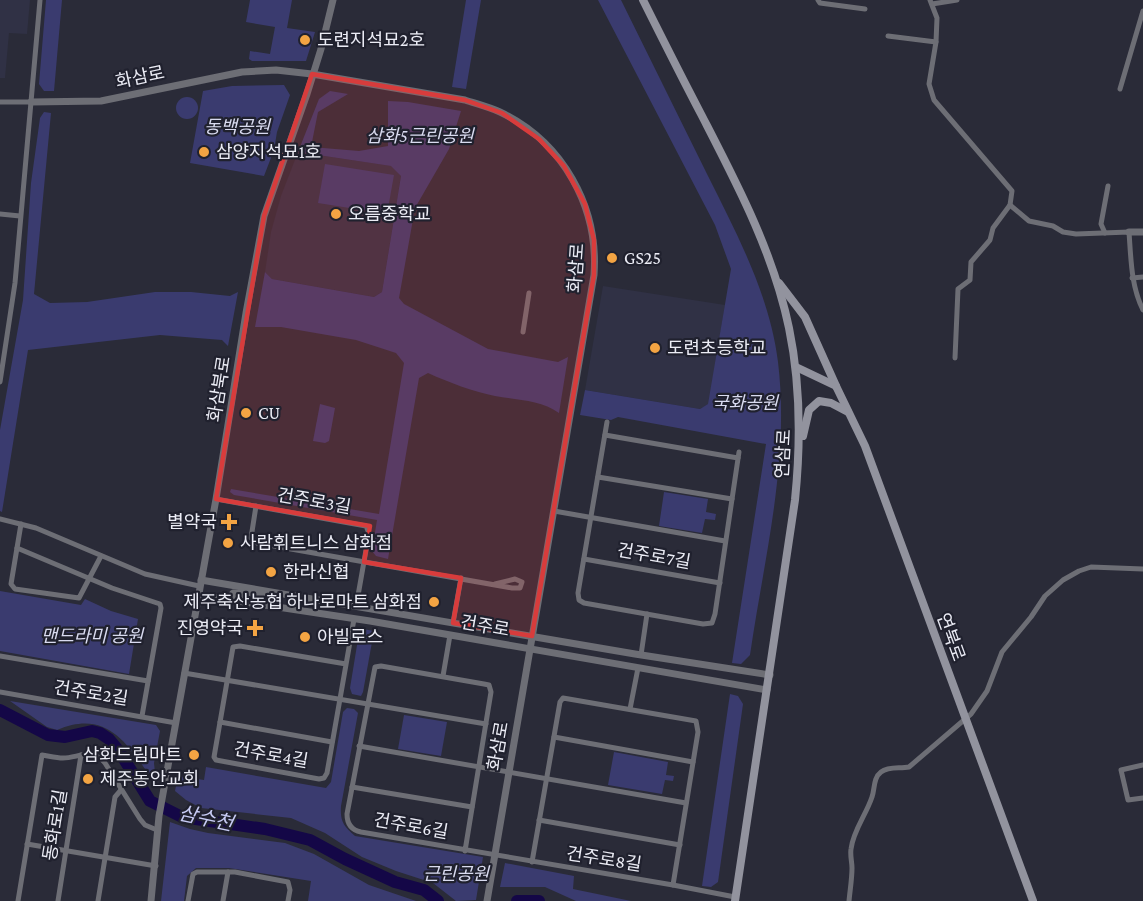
<svg xmlns="http://www.w3.org/2000/svg" width="1143" height="901" viewBox="0 0 1143 901" font-family="'Crimson Pro','Noto Sans KR',serif">
<style>
.built{fill:#303145}
.green{fill:#3a3b6f}
.lines{fill:none;stroke-linecap:round;stroke-linejoin:round}
.river{stroke:#140747;stroke-width:12}
.minor{stroke:#6d6e75;stroke-width:5}
.tertiary{stroke:#6d6e75;stroke-width:7}
.secondary{stroke:#92939e;stroke-width:8}
.marked{fill:#d83c3c;fill-opacity:0.2;stroke:#d83c3c;stroke-width:4.5;stroke-linejoin:round}
.poi-dot{fill:#f3a443;stroke:#20212e;stroke-width:2}
.labels{text-anchor:middle;stroke-width:4.5;stroke-linejoin:round;paint-order:stroke}
.poi-label{font-size:18px;fill:#ebecf5;stroke:#20212e;text-anchor:start}
.street-label{font-size:18px;fill:#ebecf5;stroke:#20212e}
.park-label{font-size:18px;font-style:italic;fill:#d9dbf0;stroke:#20212e}
.water-label{font-size:20px;font-style:italic;fill:#c8ccf4;stroke:#20212e}
</style>
<rect width="100%" height="100%" fill="#2a2b38"/>
<!-- built -->
<g class="built">
<path d="M0 0H30L27 34 9 33 5 78H0Z"/>
<path d="M298 152 392 166 401 176 382 292 374 297 272 279 265 272 271 232 281 196Z"/>
<path d="M603 286 725 305 709 404 700 409 585 390Z"/>
</g>
<!-- green -->
<g class="green">
<path d="M46 0H62L54 91H44L39 84Z"/>
<path d="M250 0H292L287 28 315 32 306 61H252L249 59 250 51 270 54 275 27 246 22Z"/>
<path d="M466 0H481L466 89 452 87Z"/>
<path d="M598 0H621C650 59 679 117 708 176 737 234 770 296 778 362 790 461 764 558 750 655L741 664 732 663 766 444 618 417 611 420 580 415 585 390 700 409 708 404 731 269 715 225Z"/>
<path d="M284 85 290 95 277 132 274 150 264 176 190 163 203 91 232 86Z"/>
<path d="M330 91 348 94 318 112 311 147 359 151 388 146V101L408 102 461 111 449 149 415 208 399 298 404 304 488 349 558 362 568 357 559 413C541 400 517 400 495 396 472 391 450 383 428 373L419 378 388 559 376 556 372 551 377 520 234 495 230 492 231 489 379 514 404 363 396 353 356 340 281 327H255L265 272 272 279 374 297 382 292 401 176 391 166 298 152 319 99Z"/>
<circle cx="187" cy="108" r="11"/>
<path d="M44 112 51 113 34 294 50 303 87 302 155 292H191L230 296 238 292 228 346 222 340 160 335 28 350 2 512 0 511V430L23 300 31 183 40 118Z"/>
<path d="M325 164 394 175 387 214 318 203Z"/>
<path d="M320 404 335 408 329 441 325 443 313 441Z"/>
<path d="M664 492 708 499 706 512 716 514 715 520 705 519 702 533 659 526Z"/>
<path d="M0 591 81 605 85 599 111 611 138 619 129 674 0 651Z"/>
<path d="M363 629 374 631 363 692 361 696 352 694 350 688 359 633Z"/>
<path d="M730 694 738 696 743 704 718 882 711 887 702 886Z"/>
<path d="M10 701 156 725 160 731 154 763 155 773 154 782C129 746 108 708 57 730L47 727Z"/>
<path d="M347 708 354 709 358 713 341 806C340 821 343 826 355 836L483 857 476 900 456 901 433 883 396 871 362 857 325 833 291 818 201 808 186 800 175 791 178 776 204 780 206 767 326 788 331 782 343 712Z"/>
<path d="M404 715 447 722 441 756 398 749Z"/>
<path d="M614 752 668 762 666 775 674 776 673 781 665 780 662 794 608 785Z"/>
<path d="M170 822 190 829 208 833 285 843 314 854 369 885 416 901H308L311 881 229 868H196L187 876 184 901H161Z"/>
<path d="M505 863 574 876 573 889 631 901H576L545 887H500Z"/>
</g>
<g class="lines">
<!-- river -->
<g class="river">
<path d="M0 710 48 735 65 737 92 731 100 733 109 739 119 751 150 801 182 817 265 829 310 840 345 859 395 882 424 890 438 901"/>
<path d="M517 901H539"/>
</g>
<!-- minor -->
<g class="minor">
<path d="M818 0 820 3 865 9"/>
<path d="M930 0 937 18 936 42"/>
<path d="M932 4 957 0"/>
<path d="M888 36 936 42 929 84 934 100 1012 191 1010 205 993 228 990 240 971 262 970 280 958 289 955 358"/>
<path d="M1120 89 1143 11"/>
<path d="M0 102H31"/>
<path d="M1010 205 1029 221 1053 226 1063 232 1076 234 1129 232C1131 259 1131 286 1143 310"/>
<path d="M0 214 20 216"/>
<path d="M1105 233 1101 224 1108 186"/>
<path d="M1132 278 1143 277"/>
<path d="M523 332 529 293"/>
<path d="M0 382 15 283 40 0"/>
<path d="M607 422 578 593 579 600 584 603 703 624 712 623 715 614 739 452"/>
<path d="M605 435 738 458"/>
<path d="M598 477 732 499"/>
<path d="M216 499 366 526 369 533 356 607"/>
<path d="M256 506 251 538 257 543 512 588H520L522 582 515 579 495 584"/>
<path d="M554 511 725 541"/>
<path d="M0 519 36 528 145 574 199 586"/>
<path d="M21 524 11 584 15 589 79 598 101 556"/>
<path d="M17 548 112 588 160 604 161 608 142 716"/>
<path d="M584 559 720 583"/>
<path d="M453 623 461 578"/>
<path d="M641 655 647 614"/>
<path d="M0 656 148 681"/>
<path d="M346 664 240 646 233 647 214 757 216 760 319 779 324 778 327 773C336 721 345 670 354 619"/>
<path d="M184 673 486 724"/>
<path d="M443 676 450 635"/>
<path d="M0 692 176 723"/>
<path d="M630 709 638 668"/>
<path d="M220 722 332 742"/>
<path d="M554 737 693 762"/>
<path d="M359 746 686 803"/>
<path d="M1143 765 1121 770 1128 800 1143 798"/>
<path d="M352 787 472 807"/>
<path d="M539 820 680 845"/>
<path d="M27 844 156 866"/>
<path d="M465 851 491 692 489 685 484 684 381 666 375 667 347 814C347 824 351 830 361 832L673 885 698 732 696 721 563 698 560 702 532 862"/>
<path d="M673 885 735 897"/>
<path d="M18 901 42 755C49 756 56 758 63 758 78 758 93 747 105 763L140 819 145 825 157 830"/>
<path d="M58 901 81 755"/>
<path d="M98 901 115 797 121 790"/>
<path d="M188 901 193 874 197 872H235L288 882 290 890 288 901"/>
<path d="M223 901 228 872"/>
<path d="M849 901C850 890 852 879 852 868 852 862 850 856 851 849 853 831 866 815 872 797 875 789 873 778 881 772 889 766 900 769 909 767L971 714 987 691 1002 652 1031 617 1045 596 1063 580 1079 571 1091 567 1143 569"/>
</g>
<!-- tertiary -->
<g class="tertiary">
<path d="M31 102 101 101 242 72 276 70 312 74 465 100C477 104 489 107 500 112 563 142 599 207 594 275L487 901"/>
<path d="M1129 232H1143"/>
<path d="M201 580 635 654 770 675"/>
<path d="M198 595 370 621 767 690"/>
<path d="M242 600 234 596 233 593 264 594"/>
<path d="M151 901 159 816 216 499 246 313 264 216 307 94 321 49 333 0"/>
</g>
<!-- secondary -->
<g class="secondary">
<path d="M643 0C662 38 681 76 701 114 736 182 773 251 789 328 801 386 801 441 795 500L735 901"/>
<path d="M779 283 805 317 836 386"/>
<path d="M796 367 836 386 865 446 1033 901"/>
<path d="M803 436 809 410 819 401 831 403 848 412"/>
</g>
</g>
<!-- marked area -->
<path class="marked" d="M312 74 465 100 502 113 539 139 564 166 585 204 594 240V275L532 636 453 623 461 578 364 562 370 526 216 499 264 216Z"/>
<!-- markers -->
<g class="poi-dot">
<circle cx="305" cy="40" r="6"/>
<circle cx="204" cy="152" r="6"/>
<circle cx="336" cy="214" r="6"/>
<circle cx="612" cy="258" r="6"/>
<circle cx="655" cy="348" r="6"/>
<circle cx="246" cy="413" r="6"/>
<path d="M226 513h6v6h6v6h-6v6h-6v-6h-6v-6h6z"/>
<circle cx="228" cy="543" r="6"/>
<circle cx="271" cy="572" r="6"/>
<circle cx="434" cy="602" r="6"/>
<path d="M252 619h6v6h6v6h-6v6h-6v-6h-6v-6h6z"/>
<circle cx="305" cy="637" r="6"/>
<circle cx="194" cy="755" r="6"/>
<circle cx="88" cy="779" r="6"/>
</g>
<g class="labels">
<!-- poi labels -->
<g class="poi-label">
<text x="317" y="46">도련지석묘2호</text>
<text x="216" y="158">삼양지석묘1호</text>
<text x="348" y="220">오름중학교</text>
<text x="624" y="264">GS25</text>
<text x="667" y="354">도련초등학교</text>
<text x="258" y="419">CU</text>
<text x="217" y="528" text-anchor="end">별약국</text>
<text x="240" y="549">사람휘트니스 삼화점</text>
<text x="283" y="578">한라신협</text>
<text x="422" y="608" text-anchor="end">제주축산농협 하나로마트 삼화점</text>
<text x="243" y="634" text-anchor="end">진영약국</text>
<text x="317" y="643">아빌로스</text>
<text x="182" y="761" text-anchor="end">삼화드림마트</text>
<text x="100" y="785">제주동안교회</text>
</g>
<!-- street labels -->
<g class="street-label">
<text transform="translate(140 77) rotate(-12)" y="6">화삼로</text>
<text transform="translate(576 268) rotate(-86)" y="6">화삼로</text>
<text transform="translate(219 389) rotate(-81)" y="6">화삼북로</text>
<text transform="translate(783 454) rotate(-87)" y="6">연삼로</text>
<text transform="translate(314 501) rotate(10)" y="6">건주로3길</text>
<text transform="translate(654 556) rotate(10)" y="6">건주로7길</text>
<text transform="translate(485 626) rotate(10)" y="6">건주로</text>
<text transform="translate(951 637) rotate(70)" y="6">연북로</text>
<text transform="translate(91 693) rotate(9)" y="6">건주로2길</text>
<text transform="translate(498 746) rotate(-80)" y="6">화삼로</text>
<text transform="translate(271 755) rotate(10)" y="6">건주로4길</text>
<text transform="translate(55 825) rotate(-81)" y="6">동화로1길</text>
<text transform="translate(411 826) rotate(10)" y="6">건주로6길</text>
<text transform="translate(604 859) rotate(9)" y="6">건주로8길</text>
</g>
<!-- park labels -->
<g class="park-label">
<text x="237" y="133">동백공원</text>
<text x="420" y="142">삼화5근린공원</text>
<text x="745" y="409">국화공원</text>
<text x="92" y="642">맨드라미 공원</text>
<text x="456" y="880">근린공원</text>
</g>
<!-- water labels -->
<g class="water-label">
<text transform="translate(206 818) rotate(12)" y="7">삼수천</text>
</g>
</g>
</svg>
